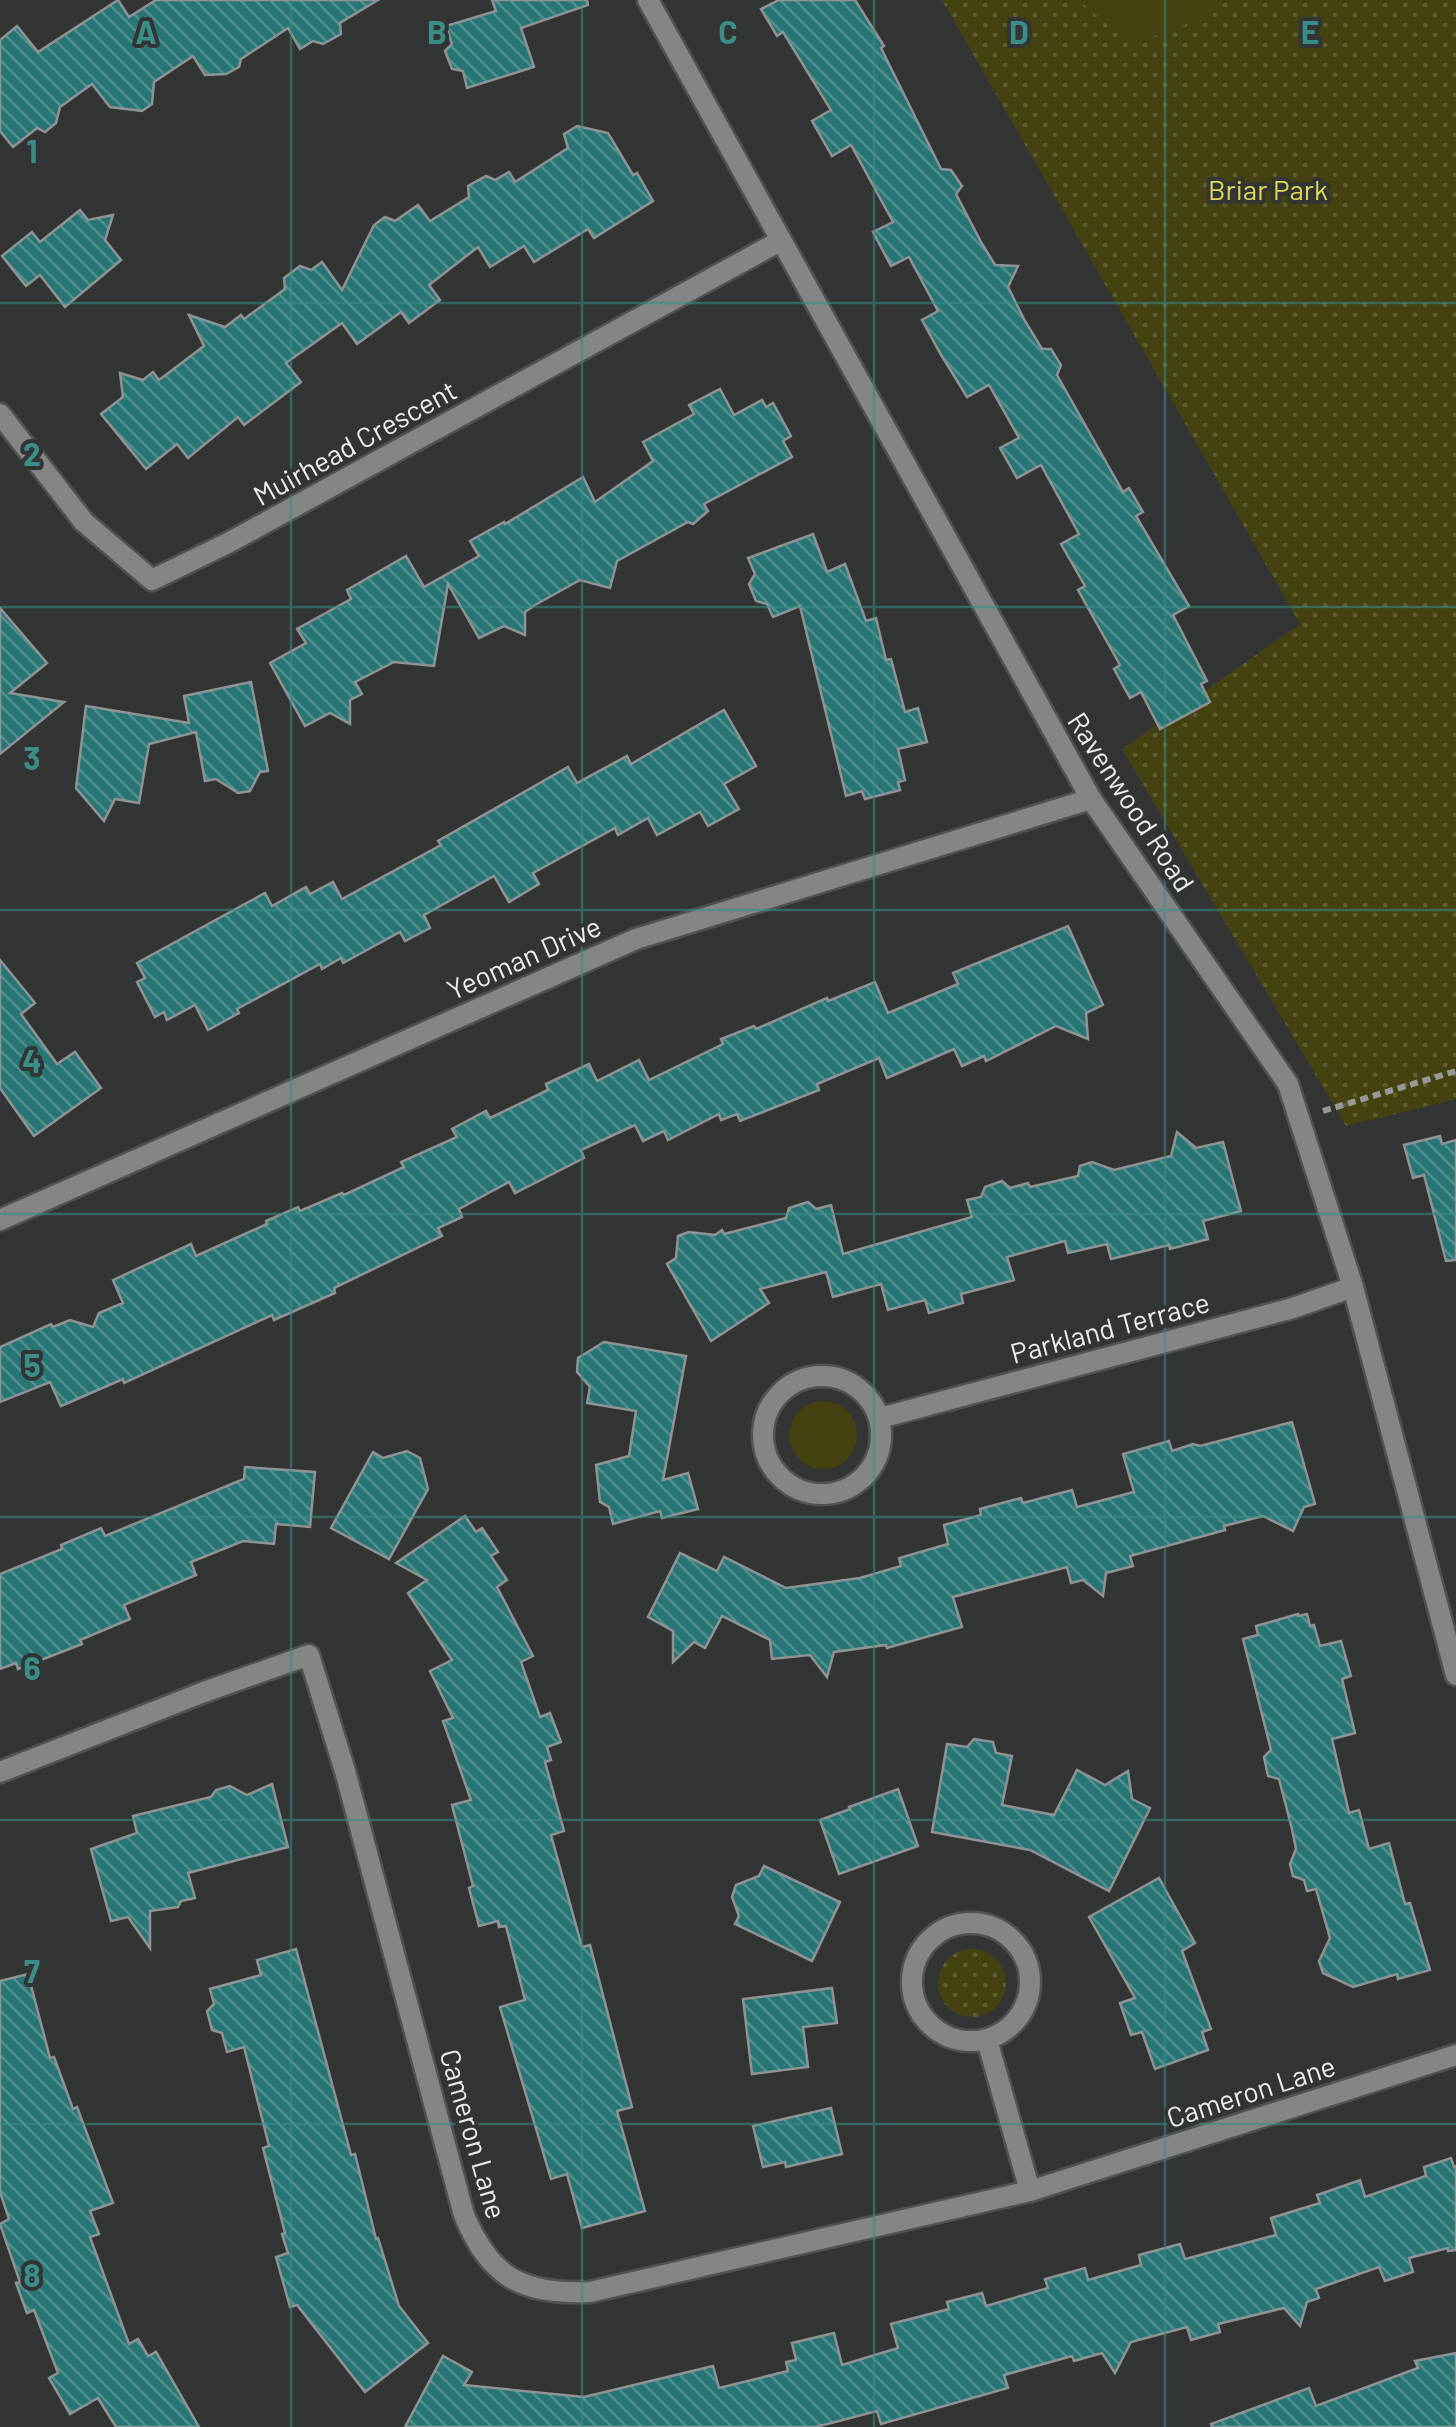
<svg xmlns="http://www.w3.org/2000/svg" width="1456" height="2427" viewBox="0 0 1456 2427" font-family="Barlow,sans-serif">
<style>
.grass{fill:url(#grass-dots)}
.garden{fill:#434210}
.building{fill:url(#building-back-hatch);stroke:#8f9393;stroke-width:2.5}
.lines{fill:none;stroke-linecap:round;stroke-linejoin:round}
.minor-casing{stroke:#505252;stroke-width:25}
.path{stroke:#979998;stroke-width:6;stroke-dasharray:8 5;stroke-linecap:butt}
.minor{stroke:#848584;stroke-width:20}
.grid{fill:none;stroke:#3b8e87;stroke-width:2.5;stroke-opacity:0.55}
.labels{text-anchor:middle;stroke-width:8;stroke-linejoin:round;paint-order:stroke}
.park-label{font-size:28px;fill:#ddda55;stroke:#323534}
.street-label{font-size:28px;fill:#eceded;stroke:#323534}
.grid-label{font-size:32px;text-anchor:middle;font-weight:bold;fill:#3b8e87;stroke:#323534;stroke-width:8;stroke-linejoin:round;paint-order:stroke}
</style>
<defs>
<pattern id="grass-dots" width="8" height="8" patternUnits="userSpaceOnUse" patternTransform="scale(2.5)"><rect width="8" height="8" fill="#434210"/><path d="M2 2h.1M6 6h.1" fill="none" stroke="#5e5e33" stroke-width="1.8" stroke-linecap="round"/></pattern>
<pattern id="building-back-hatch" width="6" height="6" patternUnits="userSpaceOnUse" patternTransform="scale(2.5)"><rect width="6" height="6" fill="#287576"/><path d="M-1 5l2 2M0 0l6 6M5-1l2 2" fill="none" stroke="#529090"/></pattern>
</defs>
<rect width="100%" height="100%" fill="#323534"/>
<!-- grass -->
<g class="grass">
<path d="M942 0H1456V1099L1346 1126 1122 749 1300 624Z"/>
<circle cx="972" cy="1983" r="34"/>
</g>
<!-- garden -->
<g class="garden">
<path d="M1079 0H1217L1198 20 1137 42 1109 26Z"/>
<circle cx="823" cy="1435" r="34"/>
</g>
<!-- building -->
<g class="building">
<path d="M118 0 129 17 156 0H378L340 23 341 34 323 44 313 41 300 49 288 28 241 59 239 67 226 74 205 75 193 56 154 82 152 104 142 111 110 107 92 84 60 107 56 123 45 132 37 128 13 147 0 131V40L17 26 38 52Z"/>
<path d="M492 0H587L588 5 521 28 534 67 467 88 463 71 452 69 445 51 452 44 446 26 496 11Z"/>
<path d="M779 0H855L884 46 881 48 941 169 951 170 962 186 956 194 981 242 995 265 1018 266 1008 287 1025 321 1042 349H1051L1061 365 1057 375 1123 492 1129 488 1143 512 1136 516 1189 606 1173 615 1207 681 1201 684 1210 702 1160 729 1141 692 1130 698 1114 669 1120 665 1078 590 1085 586 1061 544 1079 534 1041 465 1017 478 1000 448 1019 438 989 385 967 397 940 353 922 320 938 311 909 257 891 266 873 232 893 222 851 145 832 156 812 121 831 110 783 32 777 36 761 9Z"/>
<path d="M577 126 608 133 633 175 637 173 653 201 594 238 588 229 534 262 524 246 490 267 478 247 429 285 440 300 409 323 401 312 357 344 342 323 286 363 301 382 244 425 238 417 188 458 177 444 146 469 101 414 123 397 120 373 143 380 153 372 159 380 204 346 189 315 225 327 241 315 244 319 285 289 284 278 300 266 311 270 322 262 342 290 374 225 385 217 395 221 418 205 430 221 469 197 468 186 486 176 495 180 509 172 515 182 568 148 564 134Z"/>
<path d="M80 210 88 220 113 215 105 240 121 260 65 307 40 275 26 286 2 256 32 232 40 242Z"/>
<path d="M720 389 734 415 762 400 766 407 773 403 791 436 783 441 792 457 704 504 708 511 693 524 688 522 617 561 610 588 580 580 535 605 525 612V635L504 626 479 638 448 584 434 666 394 662 355 682 362 694 350 700V724L330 713 305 726 270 663 306 643 297 629 351 599 347 590 406 556 424 587 479 556 470 541 504 522 505 524 583 477 595 502 653 461 643 442 694 414 689 405Z"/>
<path d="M813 534 827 572 845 564 866 621 876 618 886 660 891 659 905 712 918 708 927 742 898 749 905 780 898 782 900 790 865 799 862 791 846 796 800 606 773 617 767 604 756 601 749 584 755 574 748 558Z"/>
<path d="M0 608 47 663 10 693 64 702 0 754Z"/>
<path d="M251 682 268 771 260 772 250 791 238 793 216 779 205 781 196 732 149 744 139 803 115 799 104 821 76 788 86 706 189 723 184 696Z"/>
<path d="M724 710 756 766 724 784 739 809 708 826 700 812 657 835 648 818 618 835 615 828 533 873 539 884 509 902 494 876 424 915 430 928 405 941 400 932 343 963 341 958 322 969 320 964 237 1009 239 1013 208 1030 195 1005 167 1020 164 1012 155 1017 137 982 145 978 137 963 265 893 272 906 306 887 310 894 333 882 342 899 441 845 438 841 568 767 577 783 627 756 631 764Z"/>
<path d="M1068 926 1103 1005 1086 1013 1088 1039 1056 1026 986 1061 984 1056 962 1066 954 1049 887 1078 879 1058 817 1084 819 1090 740 1121 737 1114 721 1120 719 1114 668 1140 664 1131 643 1141 635 1125 581 1150 584 1158 515 1193 509 1182 459 1209 462 1217 438 1228 442 1236 334 1288 335 1293 274 1320 272 1315 124 1383 123 1379 61 1406 50 1382 0 1402V1347L51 1324 53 1327 70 1320 93 1327 99 1313 123 1303 113 1280 191 1244 196 1256 267 1224 266 1221 298 1207 300 1211 342 1193 344 1195 404 1167 401 1162 457 1137 452 1129 486 1111 490 1118 548 1090 546 1084 589 1064 597 1081 639 1060 649 1080 723 1044 721 1039 754 1026 756 1029 827 998 828 1001 875 982 888 1013 958 984 953 973Z"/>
<path d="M0 960 35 1003 21 1014 57 1064 75 1052 101 1088 34 1136 0 1088Z"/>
<path d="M1177 1132 1196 1148 1223 1142 1241 1211 1203 1221 1208 1239 1170 1249 1169 1245 1111 1259 1107 1244 1068 1253 1065 1241 1007 1257 1014 1280 961 1294 963 1303 929 1313 925 1300 888 1310 881 1284 833 1297 826 1272 760 1289 769 1303 711 1341 667 1264 676 1258 678 1236 689 1232 715 1235 722 1230 724 1234 786 1218 789 1208 808 1202 816 1209 831 1205 843 1254 972 1217 967 1200 981 1197 985 1187 1002 1181 1010 1188 1028 1183 1030 1187 1078 1176 1080 1166 1092 1162 1114 1170 1171 1156Z"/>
<path d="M1440 1136 1442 1144 1456 1140V1260L1446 1261 1424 1175 1413 1178 1404 1145Z"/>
<path d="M604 1342 686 1356 663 1480 688 1473 698 1509 662 1518 660 1511 613 1524 609 1507 600 1502 596 1465 629 1456 636 1411 587 1403 590 1387 577 1372 578 1358Z"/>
<path d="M1292 1422 1315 1504 1304 1507 1293 1531 1263 1516 1224 1526 1225 1530 1130 1556 1133 1566 1106 1573 1103 1596 1083 1580 1071 1583 1067 1567 953 1597 962 1627 887 1648 886 1645 834 1652 827 1677 810 1655 772 1659 770 1640 722 1616 705 1648 694 1642 673 1662V1631L648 1617 680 1553 717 1571 724 1557 786 1588 860 1578 901 1566 899 1558 948 1544 944 1525 981 1515 980 1509 1021 1498 1023 1503 1072 1490 1077 1507 1134 1492 1123 1454 1169 1441 1172 1451 1193 1444 1200 1446Z"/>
<path d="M407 1451 420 1458 428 1489 389 1559 331 1528 373 1452 383 1458Z"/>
<path d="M245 1467 315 1472 310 1527 276 1524 274 1544 243 1541 191 1562 196 1575 124 1605 130 1619 80 1640 82 1644 18 1669 16 1663 0 1669V1574L62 1549 61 1545 101 1528 105 1536 244 1479Z"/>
<path d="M465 1516 476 1532 482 1528 498 1552 491 1556 507 1580 497 1587 533 1656 521 1662 540 1717 550 1713 561 1742 547 1747 551 1760 545 1762 564 1831 551 1835 582 1947 590 1945 632 2107 617 2111 645 2211 582 2228 567 2174 551 2179 500 2007 525 2000 506 1926 499 1927 498 1921 479 1926 469 1888 473 1886 452 1805 471 1800 443 1721 453 1718 430 1671 452 1660 408 1593 427 1580 396 1563Z"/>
<path d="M1298 1614V1616L1307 1614 1310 1626 1314 1625 1320 1646 1341 1641 1351 1676 1342 1679 1355 1733 1332 1739 1349 1813 1359 1810 1369 1849 1389 1843 1405 1904 1410 1903 1430 1970 1398 1979 1397 1974 1353 1987 1323 1973 1319 1961 1330 1938 1316 1889 1307 1891 1304 1880 1293 1876 1290 1864 1296 1849 1292 1829 1279 1779 1268 1776 1264 1757 1271 1750 1243 1639 1258 1635 1256 1626Z"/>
<path d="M974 1739 993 1742 996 1753 1012 1756 1002 1805 1054 1815 1077 1770 1105 1785 1128 1771 1132 1799 1150 1808 1109 1891 1030 1850 932 1832 947 1744 967 1747Z"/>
<path d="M272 1784 288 1847 188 1873 195 1898 181 1901 178 1907 150 1911V1948L128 1917 111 1921 91 1849 137 1833 133 1816 211 1797 216 1790 230 1786 247 1795Z"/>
<path d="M898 1789 918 1846 839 1874 820 1820 850 1809 849 1807Z"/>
<path d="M764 1866 840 1902 812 1961 735 1924 739 1916 732 1897 736 1885 759 1876Z"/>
<path d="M1159 1878 1195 1943 1182 1951 1211 2029 1202 2032 1208 2050 1155 2069 1142 2032 1131 2035 1120 2003 1135 1998 1089 1917Z"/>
<path d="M296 1949 351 2155 355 2154 376 2239 378 2238 399 2306 428 2343 365 2392 297 2305 290 2307 276 2257 288 2253 282 2234 285 2233 263 2148 269 2146 244 2047 227 2052 222 2033 212 2030 207 2011 214 2004 210 1989 261 1975 257 1960Z"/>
<path d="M28 1974 50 2058 54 2057 73 2109 77 2107 113 2203 90 2211 99 2234 90 2237 129 2344 138 2339 148 2356 156 2352 199 2427H116L98 2398 70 2414 49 2378 58 2373 34 2310 27 2313 16 2283 20 2282 0 2224 9 2219 0 2192V1981Z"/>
<path d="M832 1988 837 2023 803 2027 808 2067 752 2074 743 1999Z"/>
<path d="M831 2108 842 2154 786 2167 785 2162 763 2167 753 2126Z"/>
<path d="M1451 2158 1454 2167 1456 2166V2250L1448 2251V2248L1409 2258 1413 2272 1385 2281 1379 2267 1316 2289 1319 2298 1307 2302 1300 2326 1284 2308 1218 2324 1220 2332 1191 2340 1187 2327 1131 2342 1115 2373 1102 2353 1074 2361 1072 2356 1004 2375 1008 2388 881 2424 877 2411 816 2427H405L443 2356 472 2372 464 2385 584 2397 713 2366 719 2388 788 2371 786 2362 796 2360 792 2343 834 2333 842 2365 898 2348 891 2324 949 2309 947 2302 982 2293 986 2306 1048 2288 1045 2279 1085 2268 1088 2280 1141 2265 1139 2255 1180 2244 1185 2259 1276 2235 1271 2218 1320 2203 1317 2195 1360 2180 1365 2197 1426 2176 1424 2167Z"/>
<path d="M1456 2353V2427H1212L1211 2424 1309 2388 1316 2406 1418 2368 1415 2361Z"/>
</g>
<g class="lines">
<!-- minor casing -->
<g class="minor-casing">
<g id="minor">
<path d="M648 0 1091 799 1288 1084 1353 1287 1456 1675"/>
<path d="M0 414 84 522 152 580 228 543 780 241"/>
<path d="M0 1220 636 939 1091 799"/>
<circle cx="822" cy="1435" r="59"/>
<path d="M880 1418 1293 1308 1353 1287"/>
<path d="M0 1772 204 1692 309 1655 345 1771 464 2215C491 2279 522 2294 590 2292L1030 2191 1456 2055"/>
<circle cx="971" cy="1982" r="59"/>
<path d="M987 2040 1030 2191"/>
</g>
</g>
<!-- path -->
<path class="path" d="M1323 1111 1456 1071"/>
<!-- minor -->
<use href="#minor" class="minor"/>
</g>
<!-- grid -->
<path class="grid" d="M291 0V2427M582 0V2427M874 0V2427M1165 0V2427M0 303H1456M0 607H1456M0 910H1456M0 1214H1456M0 1517H1456M0 1820H1456M0 2124H1456"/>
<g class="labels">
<!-- park labels -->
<g class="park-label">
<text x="1268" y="200">Briar Park</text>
</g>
<!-- street labels -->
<g class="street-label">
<text transform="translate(355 443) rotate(-29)" y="10">Muirhead Crescent</text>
<text transform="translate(1131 802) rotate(57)" y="10">Ravenwood Road</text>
<text transform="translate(524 958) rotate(-24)" y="10">Yeoman Drive</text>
<text transform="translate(1110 1328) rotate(-15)" y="10">Parkland Terrace</text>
<text transform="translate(1251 2092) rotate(-18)" y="10">Cameron Lane</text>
<text transform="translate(473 2134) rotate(74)" y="10">Cameron Lane</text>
</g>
</g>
<g class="grid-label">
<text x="146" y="44">A</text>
<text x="437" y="44">B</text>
<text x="728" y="44">C</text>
<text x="1019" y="44">D</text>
<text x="1310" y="44">E</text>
<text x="32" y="163">1</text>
<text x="32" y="466">2</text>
<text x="32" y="770">3</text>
<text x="32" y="1073">4</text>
<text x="32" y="1377">5</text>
<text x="32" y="1680">6</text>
<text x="32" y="1983">7</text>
<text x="32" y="2287">8</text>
</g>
</svg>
